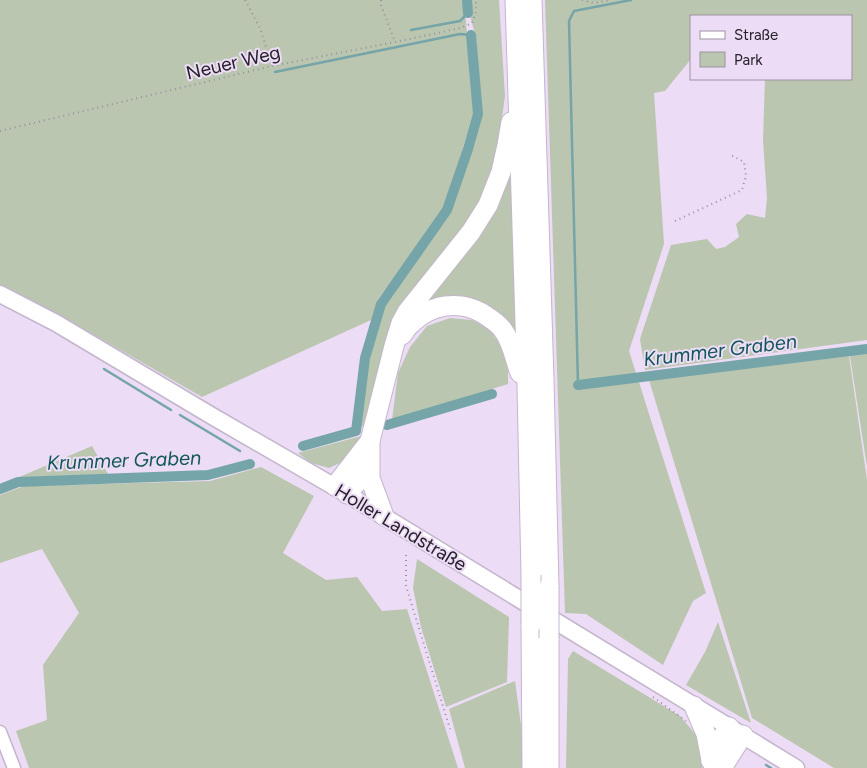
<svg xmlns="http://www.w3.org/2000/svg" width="867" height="768" viewBox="0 0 867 768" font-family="Figtree,sans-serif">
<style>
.green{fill:#bac6af}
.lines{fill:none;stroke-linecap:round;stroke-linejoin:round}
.stream{stroke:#75a5a8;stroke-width:2.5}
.canal{stroke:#75a5a8;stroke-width:10}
.minor-casing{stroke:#c4b6cd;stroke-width:15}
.major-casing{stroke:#c4b6cd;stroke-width:19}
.highway-casing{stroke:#c4b6cd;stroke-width:21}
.path{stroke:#9a8ea0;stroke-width:2;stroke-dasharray:1 4;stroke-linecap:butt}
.minor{stroke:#fff;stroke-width:12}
.major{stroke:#fff;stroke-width:16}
.highway{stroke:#fff;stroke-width:19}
.highway-bridge-casing{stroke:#c4b6cd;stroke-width:21;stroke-linecap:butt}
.highway-bridge{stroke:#fff;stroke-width:19}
.labels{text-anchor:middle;stroke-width:4;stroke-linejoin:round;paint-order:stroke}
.street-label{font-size:19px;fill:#26212a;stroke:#ecdcf5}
.water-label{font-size:20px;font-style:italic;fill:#11565a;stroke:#ecdcf5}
</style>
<rect width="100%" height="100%" fill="#ecdcf5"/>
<!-- green -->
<g class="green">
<path d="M0 0H464L474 112 444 209 378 299 371 320 202 397C136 359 70 319 0 286Z"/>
<path d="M469 0H499L505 96 498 147 485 190 472 216 410 294 366 426 358 427 368 359 385 304 451 210 481 116 476 38 471 19Z"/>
<path d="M545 0H867V340L645 370 640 339 671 245 707 239 716 249 725 247 739 237 736 224 747 214 765 218 767 198 763 140 765 79H851V16H691V59L665 91 654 93 664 244 629 351 706 593 693 601 663 665 586 614 565 613Z"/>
<path d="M512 150 516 339 479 305 413 316Z"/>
<path d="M450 318 472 320 488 328 498 341 508 364V384L392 420 398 373 410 347 427 326Z"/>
<path d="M867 353V467L850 356Z"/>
<path d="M849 356 867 480V768H834L752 718 649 380Z"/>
<path d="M361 436 353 450 342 462 329 468 311 463 298 453Z"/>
<path d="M92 446 108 474 17 478Z"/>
<path d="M261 467 314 496 283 553 326 580 357 577 382 611 407 609 458 768H29L16 731 47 720 43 665 79 613 42 549 0 563V495L24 486 210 481Z"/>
<path d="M417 559 509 617 507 682 446 707 421 627 413 588Z"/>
<path d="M718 622 751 723 686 685 705 652Z"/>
<path d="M573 651 680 716 702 742 705 757 702 768H566L568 659Z"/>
<path d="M515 681 524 747V768H465L449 709Z"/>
</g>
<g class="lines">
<!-- stream -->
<g class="stream">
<path d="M411 30 460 21 468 13"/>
<path d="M275 72 460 34 471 35"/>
<path d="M104 369 171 410"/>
<path d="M578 385 569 21 574 11 631 0"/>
<path d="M180 415 240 451"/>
<path d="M766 765 771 768"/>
</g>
<!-- canal -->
<g class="canal">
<path d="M467 0 468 13"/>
<path d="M578 385 867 349"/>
<path d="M387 425 492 394"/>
<path d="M303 446 356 431 365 358 381 304 447 210 468 149 478 114 471 35"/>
<path d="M0 489 18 482 208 475 250 464"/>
</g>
<!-- minor casing -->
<g class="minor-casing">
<path id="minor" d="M0 732 14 768"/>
</g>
<!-- major casing -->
<g class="major-casing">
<path id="major" d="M0 294 56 323 212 416 347 494 796 768"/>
</g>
<!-- highway casing -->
<g class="highway-casing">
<g id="highway">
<path d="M515 0 527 387 531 575"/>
<path d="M532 0 544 379 549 587"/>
<path d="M402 335C405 331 408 326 412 323 431 304 459 300 482 313 490 318 498 323 503 330 513 344 514 358 520 373"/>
<path d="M335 486 370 441"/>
<path d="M347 494 360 479 369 460"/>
<path d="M384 516 370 478V441L394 346 401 323 407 312 471 232 488 205 501 172 507 145 511 122"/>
<path d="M531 624 532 768"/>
<path d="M694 706 706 734 711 760"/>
<path d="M711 761 721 739 729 727"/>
<path d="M549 768V638"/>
<path d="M722 768 743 735"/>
</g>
</g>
<!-- path -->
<g class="path">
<path d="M245 0 260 28 272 66"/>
<path d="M381 0V5L395 42"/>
<path d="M582 0 594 3 610 0"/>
<path d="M0 131 272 66 395 42 461 28 472 23 476 12V0"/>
<path d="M675 221 742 190 746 176 744 162 729 154"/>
<path d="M406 555V586L450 729"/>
<path d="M653 697 686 721"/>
</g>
<!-- minor -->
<use href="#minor" class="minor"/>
<!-- major -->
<use href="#major" class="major"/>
<!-- highway -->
<use href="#highway" class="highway"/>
<!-- highway-bridge casing -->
<g class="highway-bridge-casing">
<g id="highway-bridge">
<path d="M531 575V624"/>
<path d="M549 587V638"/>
</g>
</g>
<!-- highway-bridge -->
<use href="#highway-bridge" class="highway-bridge"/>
</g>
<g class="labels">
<!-- street labels -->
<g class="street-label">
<text transform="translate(233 62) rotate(-13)" y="7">Neuer Weg</text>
<text transform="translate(401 527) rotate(31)" y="7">Holler Landstraße</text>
</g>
<!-- water labels -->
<g class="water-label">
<text transform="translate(720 350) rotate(-7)" y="7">Krummer Graben</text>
<text transform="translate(124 460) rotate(-2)" y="7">Krummer Graben</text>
</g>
</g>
<!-- legend -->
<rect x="690" y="15" width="162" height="65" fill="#ecdcf5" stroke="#9d91a4"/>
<rect x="700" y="31" width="25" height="8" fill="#ffffff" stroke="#9d91a4"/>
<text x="734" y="40" font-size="15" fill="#26212a">Straße</text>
<rect x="700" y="52" width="25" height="15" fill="#bac6af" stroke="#9d91a4"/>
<text x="734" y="65" font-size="15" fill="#26212a">Park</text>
</svg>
